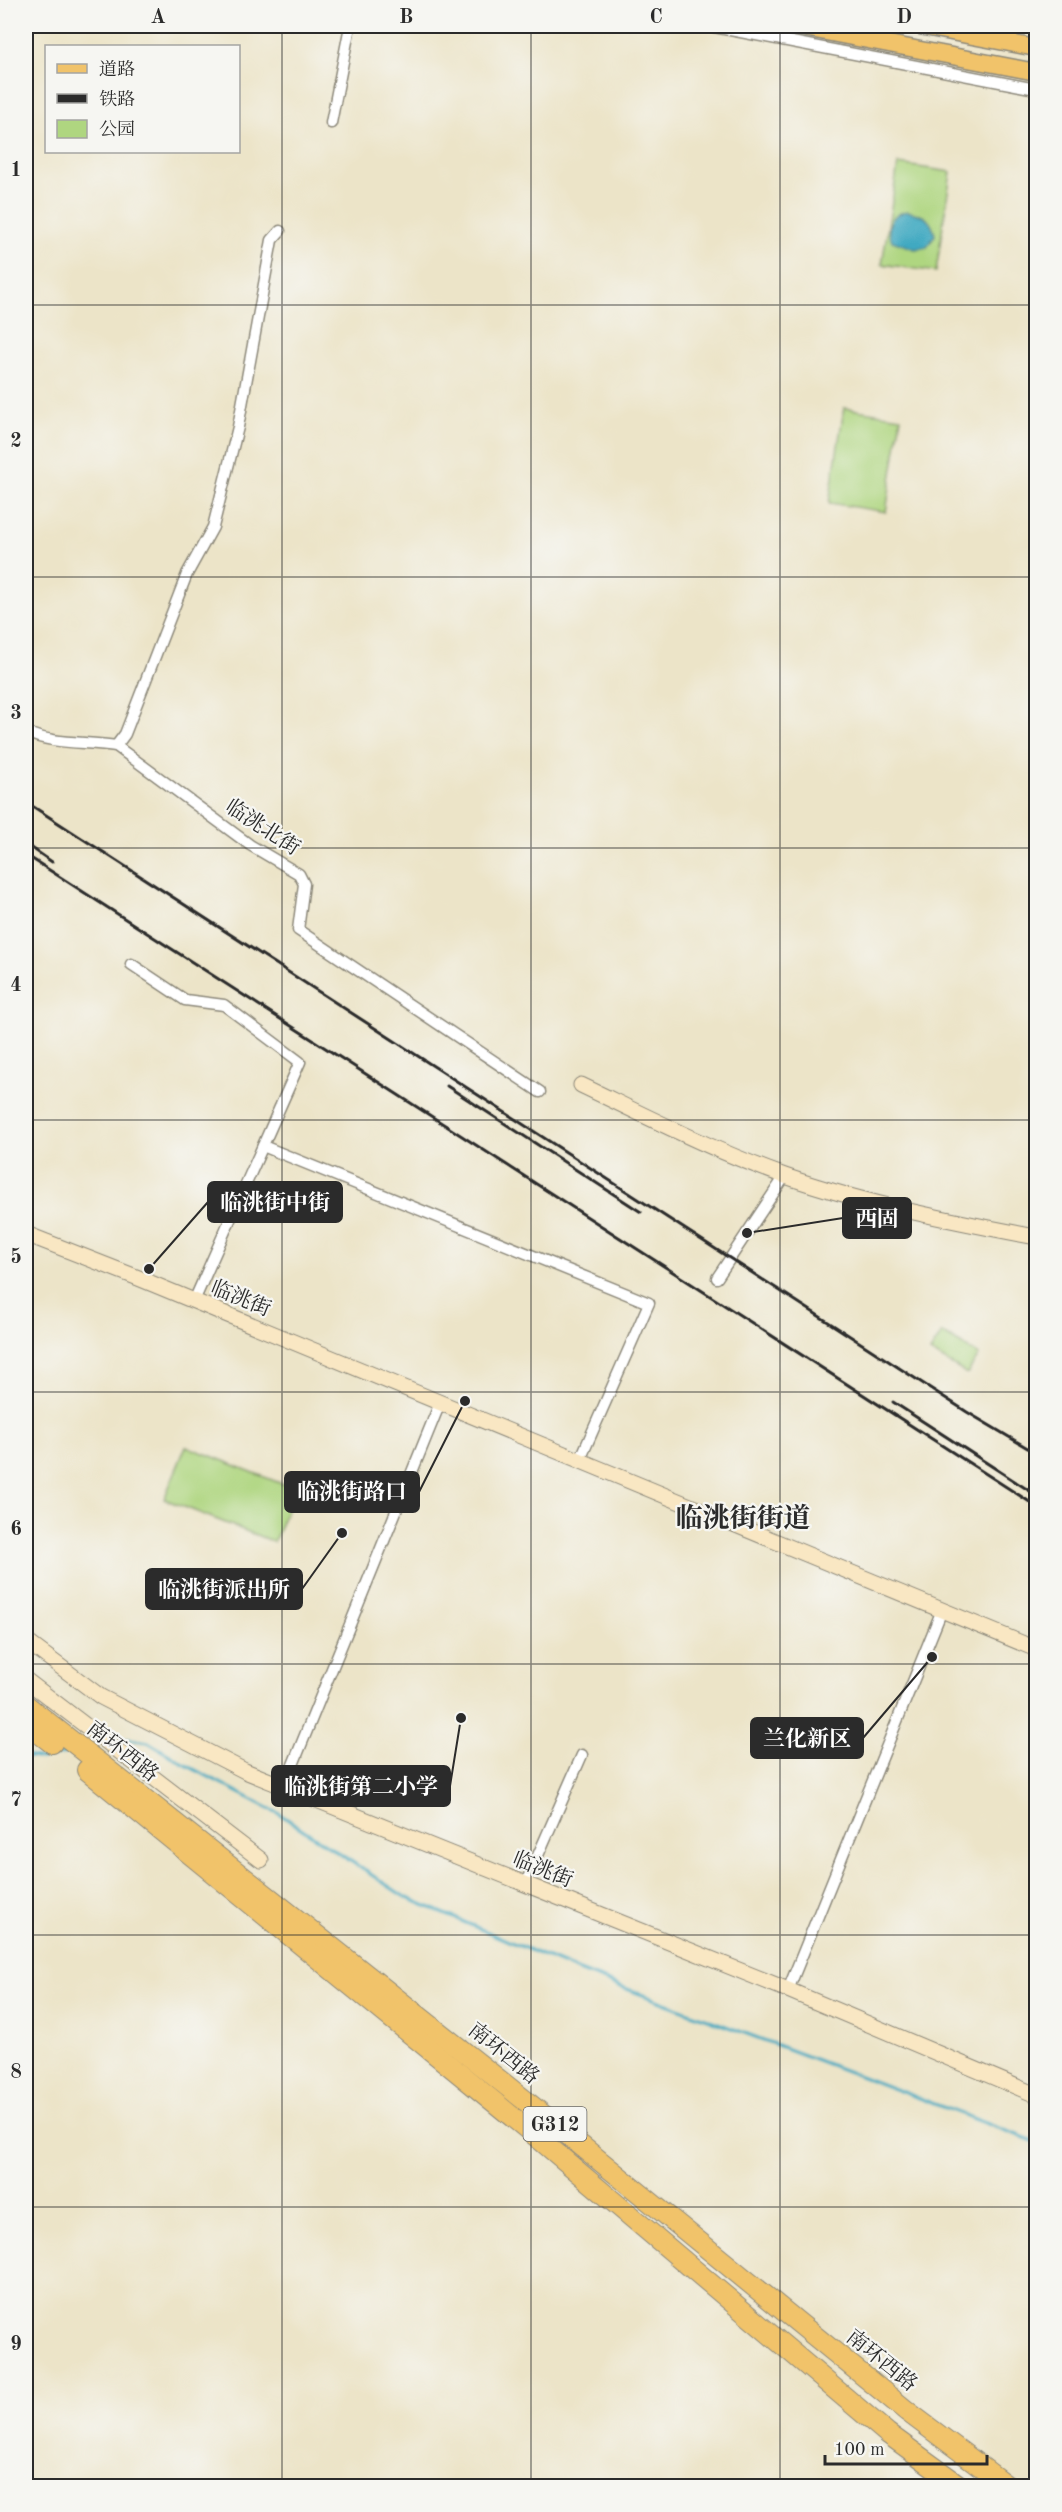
<svg xmlns="http://www.w3.org/2000/svg" width="1062" height="2512" viewBox="0 0 1062 2512" font-family="'Old Standard TT','Noto Serif SC',serif">
<style>
.green{fill:#afd680;stroke:#6d8056;stroke-width:1.5}
.water{fill:#41a9c1;stroke:#366a76;stroke-width:1.5}
.lines{fill:none;stroke-linecap:round;stroke-linejoin:round}
.stream{stroke:#41a9c1;stroke-width:3}
.street-casing{stroke:#8c887a;stroke-width:13}
.secondary-casing{stroke:#8c887a;stroke-width:17}
.primary-casing{stroke:#8c887a;stroke-width:19}
.highway-casing{stroke:#8c887a;stroke-width:22}
.street{stroke:#fff;stroke-width:10}
.secondary{stroke:#f9e7c3;stroke-width:15}
.primary{stroke:#f1c36a;stroke-width:16}
.highway{stroke:#f1c36a;stroke-width:20}
.rail{stroke:#2b2b2b;stroke-width:3}
.grid{fill:none;stroke:#2b2b2b;stroke-width:1.5;stroke-opacity:0.55}
.labels{text-anchor:middle;stroke-width:4.5;stroke-linejoin:round;paint-order:stroke}
.shield{fill:#f6f6f2;stroke:#686867;stroke-width:1.5}
.shield-label{font-size:20px;font-weight:bold;fill:#2b2b2b}
.street-label{font-size:21px;fill:#2b2b2b;stroke:#f6f6f2}
.district-label{font-size:27px;font-weight:bold;fill:#2b2b2b;stroke:#f6f6f2}
.leader{fill:none;stroke:#2b2b2b;stroke-width:2}
.callout-dot{fill:#2b2b2b;stroke:#f6f6f2;stroke-width:2}
.callout{fill:#2b2b2b;stroke:#2b2b2b;stroke-width:2}
.callout-label{font-size:22px;text-anchor:middle;font-weight:bold;fill:#fff}
.neatline{fill:none;stroke:#2b2b2b;stroke-width:2}
.grid-label{font-size:20px;text-anchor:middle;font-weight:bold;fill:#2b2b2b}
</style>
<rect width="100%" height="100%" fill="#f6f6f2"/>
<filter id="ink" filterUnits="userSpaceOnUse"><feTurbulence type="fractalNoise" baseFrequency=".0167" numOctaves="2"/><feDisplacementMap in="SourceGraphic" scale="12" xChannelSelector="R" yChannelSelector="G"/><feConvolveMatrix kernelMatrix="1 2 1 2 8 2 1 2 1" color-interpolation-filters="sRGB"/></filter>
<filter id="wash" filterUnits="userSpaceOnUse"><feTurbulence type="fractalNoise" baseFrequency=".008" numOctaves="4" result="noise"/><feDisplacementMap in="SourceGraphic" scale="24" xChannelSelector="R" yChannelSelector="G"/><feGaussianBlur stdDeviation="1.35" result="paint"/><feColorMatrix in="noise" values="0 0 0 0 0 0 0 0 0 0 0 0 0 0 0 0 0 1.4 0 .05"/><feComposite in="paint" operator="in"/></filter>
<g filter="url(#wash)">
<rect width="100%" height="100%" fill="#ece4c8"/>
<!-- green -->
<g class="green">
<path d="M898 164 951 172 936 272 882 264Z"/>
<path d="M844 408 901 417 886 512 829 503Z"/>
<path d="M942 1333 979 1355 967 1374 930 1352Z"/>
<path d="M186 1446 295 1489 274 1542 164 1499Z"/>
</g>
<!-- water -->
<path class="water" d="M907 211C924 215 931 218 935 235L927 247 915 249 892 241C885 225 891 215 907 211Z"/>
<g class="lines">
<!-- stream -->
<g class="stream">
<path d="M115 1742 130 1739 148 1742 184 1764 278 1813 405 1897 579 1971 1036 2142"/>
<path d="M26 1756 41 1759 73 1751"/>
</g>
</g>
</g>
<g filter="url(#ink)">
<g class="lines">
<!-- street casing -->
<g class="street-casing">
<g id="street">
<path d="M709 26 1036 89"/>
<path d="M331 123 350 26"/>
<path d="M26 732C52 745 87 741 116 746L250 845 299 874 304 884 298 930 540 1092"/>
<path d="M116 746 125 734 187 574 213 527 238 427 272 240 280 231"/>
<path d="M131 964 185 1000 224 1005 300 1062 194 1301"/>
<path d="M263 1146 649 1303 580 1460"/>
<path d="M717 1278 785 1176"/>
<path d="M284 1787 440 1403"/>
<path d="M525 1885 582 1755"/>
<path d="M788 1990 942 1610"/>
</g>
</g>
<!-- secondary casing -->
<g class="secondary-casing">
<g id="secondary">
<path d="M581 1085C648 1117 714 1151 785 1176 866 1204 952 1221 1036 1237"/>
<path d="M26 1234 136 1277 1036 1649"/>
<path d="M26 1641 101 1697 245 1771 788 1990 1036 2095"/>
<path d="M26 1680 261 1860"/>
</g>
</g>
<!-- primary casing -->
<g class="primary-casing">
<g id="primary">
<path d="M794 26 1036 72"/>
<path d="M919 26 1036 48"/>
</g>
</g>
<!-- highway casing -->
<g class="highway-casing">
<g id="highway">
<path d="M26 1705 551 2121 908 2412 1007 2486"/>
<path d="M26 1723 52 1743"/>
<path d="M87 1770 537 2137 887 2433 960 2486"/>
</g>
</g>
<!-- street -->
<use href="#street" class="street"/>
<!-- secondary -->
<use href="#secondary" class="secondary"/>
<!-- primary -->
<use href="#primary" class="primary"/>
<!-- highway -->
<use href="#highway" class="highway"/>
<!-- rail -->
<g class="rail">
<path d="M26 802 967 1412 1036 1453"/>
<path d="M26 844 52 862"/>
<path d="M26 855 1036 1506"/>
<path d="M447 1086 641 1212"/>
<path d="M893 1402 1036 1495"/>
</g>
</g>
</g>
<!-- grid -->
<path class="grid" d="M282 26V2486M531 26V2486M780 26V2486M26 305H1036M26 577H1036M26 848H1036M26 1120H1036M26 1392H1036M26 1664H1036M26 1935H1036M26 2207H1036"/>
<g class="labels">
<!-- shield labels -->
<rect class="shield" x="523.5" y="2107" width="63" height="34" rx="4.5"/>
<g class="shield-label">
<text x="555" y="2131">G312</text>
</g>
<!-- street labels -->
<g class="street-label">
<text transform="translate(263 827) rotate(33)" y="7">临洮北街</text>
<text transform="translate(241 1298) rotate(22)" y="7">临洮街</text>
<text transform="translate(123 1751) rotate(38)" y="7">南环西路</text>
<text transform="translate(543 1869) rotate(22)" y="7">临洮街</text>
<text transform="translate(504 2053) rotate(39)" y="7">南环西路</text>
<text transform="translate(882 2360) rotate(39)" y="7">南环西路</text>
</g>
<!-- district labels -->
<g class="district-label">
<text x="743" y="1527">临洮街街道</text>
</g>
</g>
<!-- callouts -->
<path class="leader" d="M149 1269L208 1202M747 1233L843 1218M465 1401L419 1492M342 1533L302 1589M932 1657L863 1738M461 1718L450 1786"/>
<g class="callout-dot">
<circle cx="149" cy="1269" r="6"/>
<circle cx="747" cy="1233" r="6"/>
<circle cx="465" cy="1401" r="6"/>
<circle cx="342" cy="1533" r="6"/>
<circle cx="932" cy="1657" r="6"/>
<circle cx="461" cy="1718" r="6"/>
</g>
<g class="callout">
<rect x="208" y="1182" width="134" height="40" rx="6"/>
<rect x="843" y="1198" width="68" height="40" rx="6"/>
<rect x="285" y="1472" width="134" height="40" rx="6"/>
<rect x="146" y="1569" width="156" height="40" rx="6"/>
<rect x="751" y="1718" width="112" height="40" rx="6"/>
<rect x="272" y="1766" width="178" height="40" rx="6"/>
</g>
<g class="callout-label">
<text x="275" y="1210">临洮街中街</text>
<text x="877" y="1226">西固</text>
<text x="352" y="1499">临洮街路口</text>
<text x="224" y="1597">临洮街派出所</text>
<text x="807" y="1746">兰化新区</text>
<text x="361" y="1794">临洮街第二小学</text>
</g>
<!-- margin -->
<rect width="1062" height="2512" fill="none" stroke="#f6f6f2" stroke-width="66"/>
<!-- legend -->
<rect x="45" y="45" width="195" height="108" fill="#f6f6f2" stroke="#a5a5a2" stroke-width="1.5"/>
<rect x="57" y="64" width="30" height="9" fill="#f1c36a" stroke="#a5a5a2" stroke-width="1.5"/>
<text x="99" y="75" font-size="18" fill="#2b2b2b">道路</text>
<rect x="57" y="94" width="30" height="9" fill="#2b2b2b" stroke="#a5a5a2" stroke-width="1.5"/>
<text x="99" y="105" font-size="18" fill="#2b2b2b">铁路</text>
<rect x="57" y="120" width="30" height="18" fill="#afd680" stroke="#a5a5a2" stroke-width="1.5"/>
<text x="99" y="135" font-size="18" fill="#2b2b2b">公园</text>
<!-- scale -->
<path d="M825 2455v9h162v-9" fill="none" stroke="#2b2b2b" stroke-width="3"/>
<text x="834" y="2455" font-size="18" fill="#2b2b2b" stroke="#f6f6f2" stroke-width="4.5" paint-order="stroke">100 m</text>
<rect x="33" y="33" width="996" height="2446" class="neatline"/>
<g class="grid-label">
<text x="158" y="23">A</text>
<text x="406" y="23">B</text>
<text x="656" y="23">C</text>
<text x="904" y="23">D</text>
<text x="16" y="176">1</text>
<text x="16" y="447">2</text>
<text x="16" y="719">3</text>
<text x="16" y="991">4</text>
<text x="16" y="1263">5</text>
<text x="16" y="1535">6</text>
<text x="16" y="1806">7</text>
<text x="16" y="2078">8</text>
<text x="16" y="2350">9</text>
</g>
</svg>
